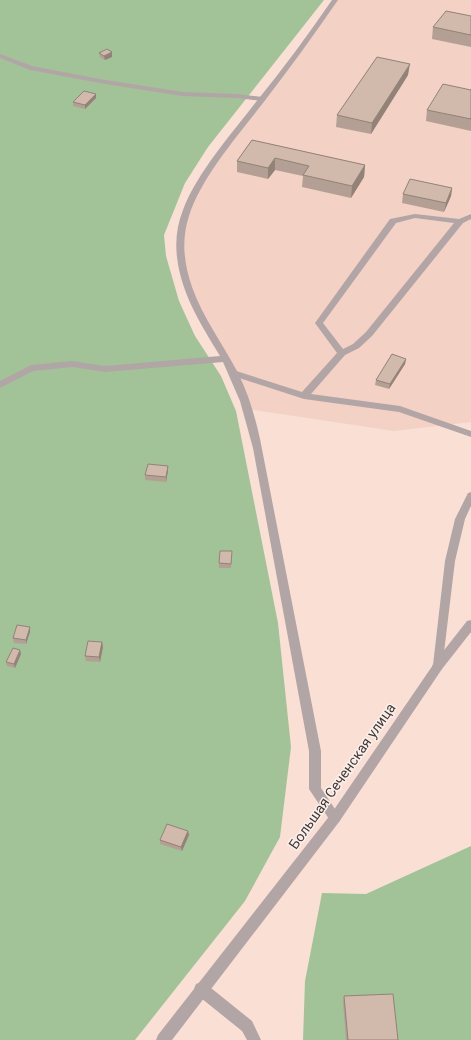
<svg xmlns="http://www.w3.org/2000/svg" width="471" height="1040" viewBox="0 0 471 1040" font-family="Roboto,sans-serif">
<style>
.built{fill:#f3d1c4}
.green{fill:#a2c398}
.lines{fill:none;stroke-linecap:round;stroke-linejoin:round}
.service{fill:#b2a5a6;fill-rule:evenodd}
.minor{fill:#b2a5a6;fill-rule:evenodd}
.tertiary{fill:#b2a5a6;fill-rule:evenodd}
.wall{fill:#b49f94}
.shaded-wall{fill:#928278}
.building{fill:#d1b9ac;stroke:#928278}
.labels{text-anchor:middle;stroke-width:3;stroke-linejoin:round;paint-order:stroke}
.street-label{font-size:14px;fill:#433935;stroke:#fbf0ec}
</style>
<rect width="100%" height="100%" fill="#fadfd5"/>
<!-- built -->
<path class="built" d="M335 0H471V422L394 431 248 409 184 275 180 233 200 186Z"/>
<!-- green -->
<g class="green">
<path d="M0 0H324L208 147 185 183 164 235 166 256 179 301 195 336 221 376 236 411 278 623 291 747 280 837 245 901 135 1040H0Z"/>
<path d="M471 846V1040H303L305 981 322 893 366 894Z"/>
</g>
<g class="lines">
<!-- service -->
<g class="service">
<path d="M0 54 32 66 105 80 183 92 237 94 263 97 266 99 263 101 237 98 183 96 105 84 30 70 0 58Z"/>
<path d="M415 214 459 219 471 214V219L463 223 372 336 359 348 345 355 311 394 400 406 471 431V437L399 412 304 399 230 375 229 373 233 370 302 392 337 353 315 323 390 219ZM415 218 454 223 366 332 353 344 343 349 323 323 396 223Z"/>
</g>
<!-- minor -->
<g class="minor">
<path d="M332 0H338C314 35 289 69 263 103 239 134 200 179 189 216 181 240 184 264 192 287 203 318 223 344 238 373 248 393 255 416 260 439L321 751V788L341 818 339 822 335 823 331 822 309 789V751L253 448 240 401 223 362 105 372 72 367 33 371 0 388V381L31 365 72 361 105 366 220 356C202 326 181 294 177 257 175 241 177 225 183 210 196 174 233 132 256 102 283 69 308 35 332 0Z"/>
<path d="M471 620V632L442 669 438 671 434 669 432 666 434 663 467 621Z"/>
<path d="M201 982 206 984 252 1021 261 1040H247L242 1031 196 994 194 989 196 984Z"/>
</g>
<!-- tertiary -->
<path class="tertiary" d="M471 492V506L465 519 455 561 442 669 339 822 172 1040H156L158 1035 331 814 433 665 445 561 455 519 468 493Z"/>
</g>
<!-- wall -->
<g class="wall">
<path d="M471 16V47L432 39 433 27Z"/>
<path d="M112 52V57L105 60 100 57 99 53Z"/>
<path d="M408 75 371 134 336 127 337 115Z"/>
<path d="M471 90V131L426 121 427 110Z"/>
<path d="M96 94V98L85 109 73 106V102Z"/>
<path d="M252 140 365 165 364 177 351 198 302 187 303 176 275 170 268 179 237 172V161Z"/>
<path d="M452 188 451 196 444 212 402 203 403 194Z"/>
<path d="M406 359 405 364 389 389 375 385 376 380Z"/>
<path d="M168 471 166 482 145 480V475Z"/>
<path d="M232 556 231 568H219V563Z"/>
<path d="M30 627V632L26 644 14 643 13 638Z"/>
<path d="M102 642 103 647 100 662 86 661 85 656Z"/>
<path d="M21 654 15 668 7 666 6 662Z"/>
<path d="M188 831 189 835 182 851 160 844V840Z"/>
<path d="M344 996 398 1040H346L343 1002Z"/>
</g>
<!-- shaded-wall -->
<g class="shaded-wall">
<path d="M112 52V57L105 60 104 56Z"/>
<path d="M410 64 408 75 371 134 372 123Z"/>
<path d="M96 94V98L85 109V105Z"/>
<path d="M275 158V170L268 179V168Z"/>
<path d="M365 165 364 177 351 198 352 186Z"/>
<path d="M452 188 451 196 444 212 446 203Z"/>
<path d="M406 359 405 364 389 389 390 384Z"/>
<path d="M168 466V471L166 482V477Z"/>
<path d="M30 627V632L26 644V640Z"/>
<path d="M102 642 103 647 100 662 99 657Z"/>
<path d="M20 650 21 654 15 668 14 664Z"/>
<path d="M188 831 189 835 182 851 181 847Z"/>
</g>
<!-- building -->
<g class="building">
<path d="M446 11 471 16V35L433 27Z"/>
<path d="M107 49 112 52 104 56 99 53Z"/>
<path d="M377 57 410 64 372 123 337 115Z"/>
<path d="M443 84 471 90V119L427 110Z"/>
<path d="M84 91 96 94 85 105 73 102Z"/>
<path d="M252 140 365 165 352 186 303 175 309 166 275 158 268 168 237 161Z"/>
<path d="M410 179 452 188 446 203 403 194Z"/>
<path d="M392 354 406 359 390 384 376 380Z"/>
<path d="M148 464 168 466 166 477 145 475Z"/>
<path d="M220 551H232L231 564 219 563Z"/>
<path d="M17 625 30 627 26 640 13 638Z"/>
<path d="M88 641 102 642 99 657 85 656Z"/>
<path d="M13 648 20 650 14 664 6 662Z"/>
<path d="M167 824 188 831 181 847 160 840Z"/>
<path d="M393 994 398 1040H348L344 996Z"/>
</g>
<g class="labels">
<!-- street labels -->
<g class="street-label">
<text transform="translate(342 776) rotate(-55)" y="5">Большая Сеченская улица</text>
</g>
</g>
</svg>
